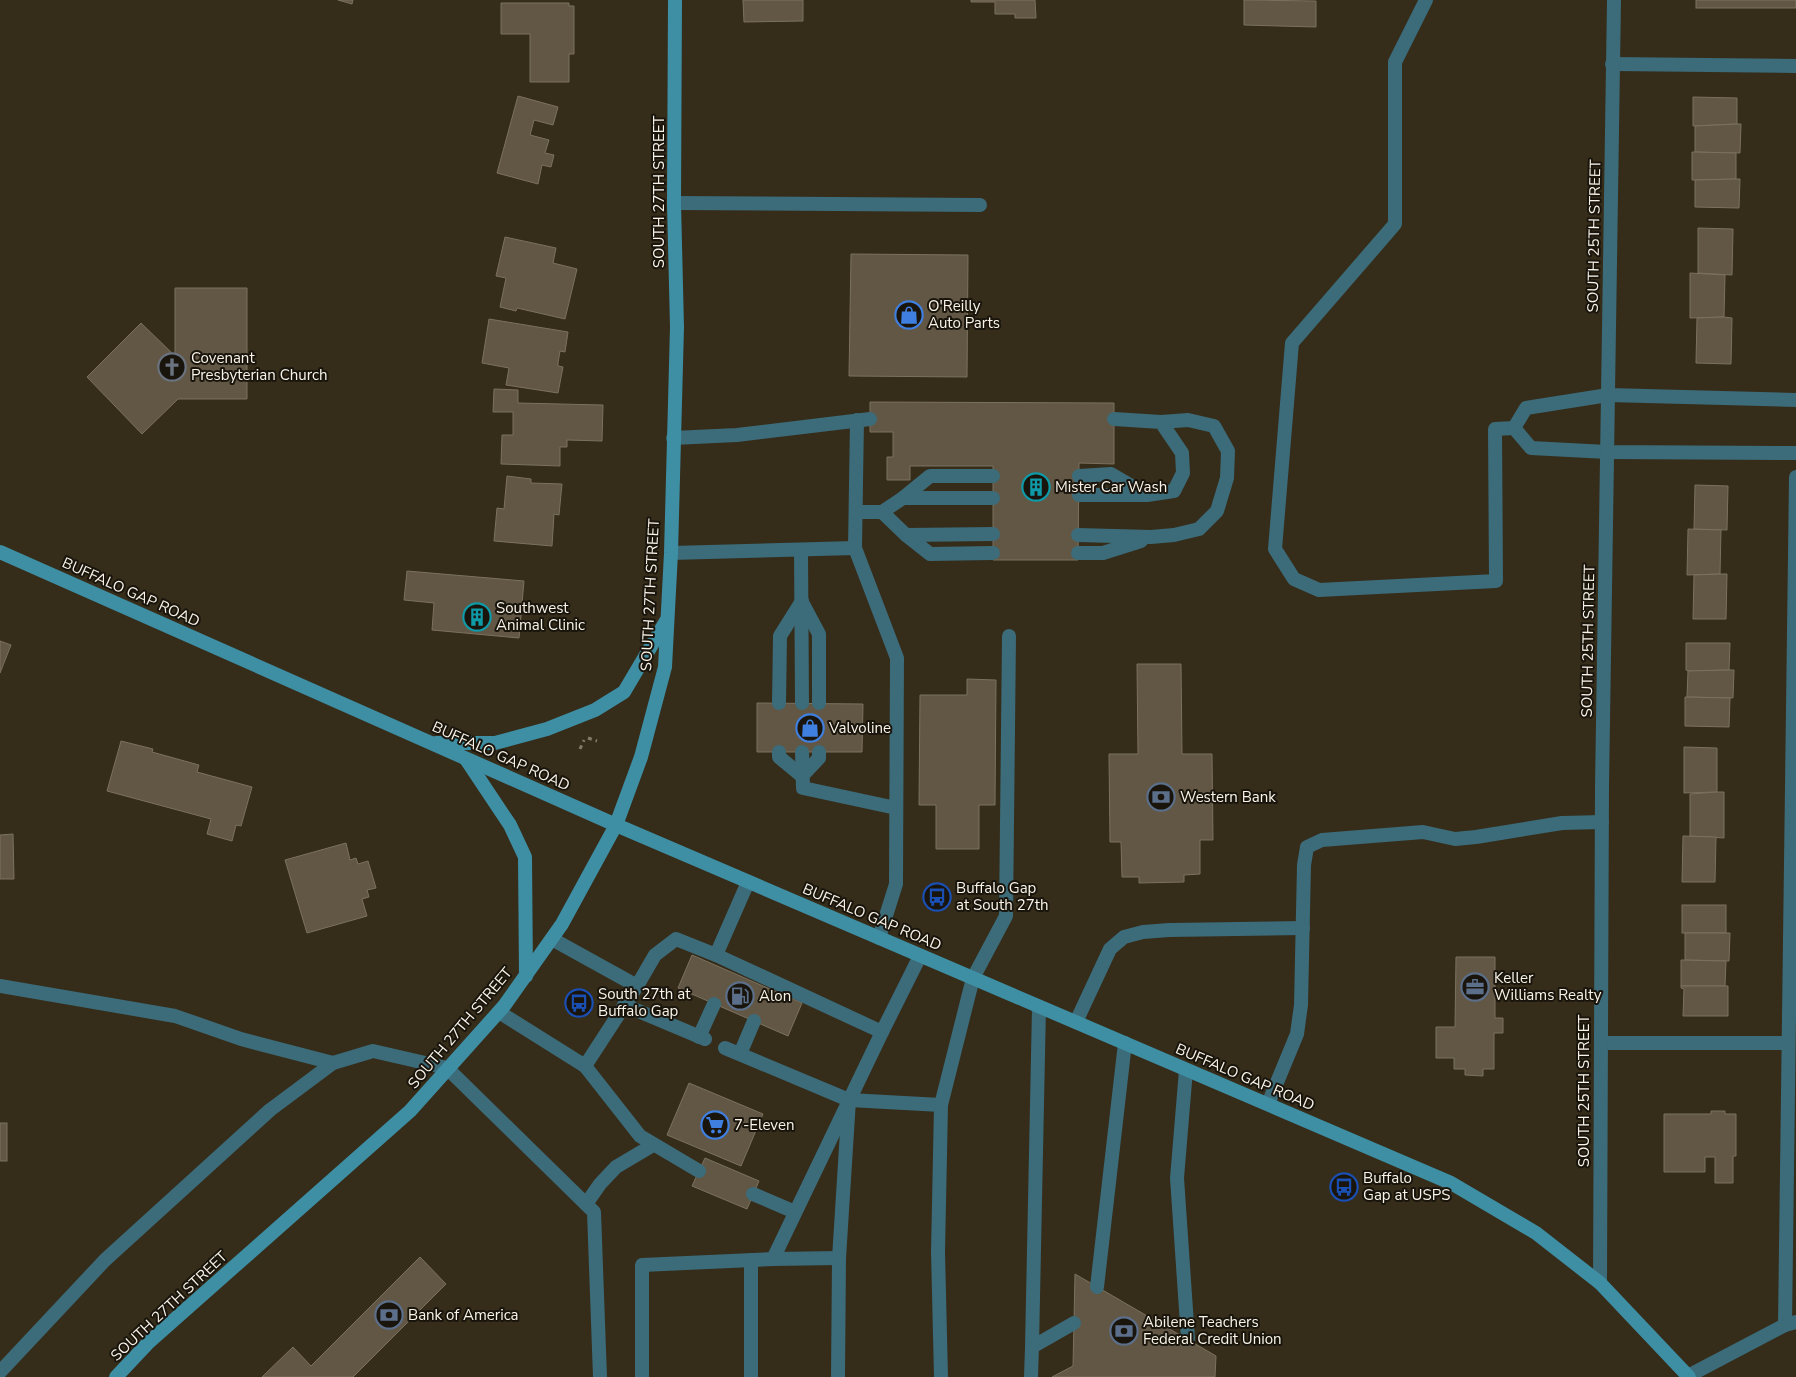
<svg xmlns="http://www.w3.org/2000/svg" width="1796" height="1377" viewBox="0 0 1796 1377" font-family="'Nunito Sans',sans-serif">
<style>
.building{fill:#625745;stroke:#7c715e}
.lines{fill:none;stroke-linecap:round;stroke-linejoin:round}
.path{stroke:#827a6b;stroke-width:3;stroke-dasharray:4 4;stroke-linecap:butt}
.service{stroke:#3c6b79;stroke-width:14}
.minor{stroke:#3c6b79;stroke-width:14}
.secondary{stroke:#3e8ea4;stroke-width:14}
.labels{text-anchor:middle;stroke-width:4;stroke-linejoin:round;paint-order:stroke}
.street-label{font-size:15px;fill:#f9f3e8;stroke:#19150d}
.poi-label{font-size:15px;fill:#f9f3e8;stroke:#19150d;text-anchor:start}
</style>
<rect width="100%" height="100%" fill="#352c1a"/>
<!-- building -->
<g class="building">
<path d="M338 0H353L352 4Z"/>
<path d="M743 0H803V21L744 22Z"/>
<path d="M971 0H1035L1036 18H1015V14H995V2H971Z"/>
<path d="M1244 0 1316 1V27L1244 25Z"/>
<rect x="1696" y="0" width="100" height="8"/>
<path d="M501 3H569V6H574V54H569V82H530V34H501Z"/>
<path d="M518 96 558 107 553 125 534 120 530 135 549 140 545 153 554 155 551 167 542 165 538 184 497 173Z"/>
<path d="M1693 97 1737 98V124L1693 126Z"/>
<path d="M1737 124H1741L1740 153 1695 152V126Z"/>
<path d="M1692 152 1736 153V179L1692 180Z"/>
<path d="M1736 179H1740L1739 208 1695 207V180Z"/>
<path d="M1698 228 1733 229 1732 275 1698 273Z"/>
<path d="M505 237 556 248 553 263 577 269 565 319 517 308 516 311 500 307 506 278 496 276Z"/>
<path d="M851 254 968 255 967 377 849 376Z"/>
<path d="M1690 273 1725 275 1724 317 1690 318Z"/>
<path d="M175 288H247V399H178L142 434 87 377 141 323 175 356Z"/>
<path d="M1724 317 1732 318 1731 364 1696 363 1697 318Z"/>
<path d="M489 319 568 332 565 352 560 351 558 363V366L563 367 558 393 506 385 509 368 482 363Z"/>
<path d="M494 389 518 390V403L603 405 602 441 567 440V447H560V466L501 464 502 435H513V412H493Z"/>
<path d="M870 402 1114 403V464L1079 463 1078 560H993V466H910V480H887V457H893V432H870Z"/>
<path d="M507 476 531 479V483L562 484 559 515 554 514 552 546 494 541 497 508 504 509Z"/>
<path d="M1695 485 1728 486 1727 530 1694 529Z"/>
<path d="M1688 529 1721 530 1720 574 1687 575Z"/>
<path d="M407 571 524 581 519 638 432 630 434 603 404 600Z"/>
<path d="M1720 574H1727L1726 619H1693L1694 575Z"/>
<path d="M0 641 11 645 0 673Z"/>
<path d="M1686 643H1730L1729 670 1688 671 1686 670Z"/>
<path d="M1137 664H1181L1182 754H1212L1213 840H1200V874L1184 875V882L1139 883V877H1122L1121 842H1110L1109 754H1138Z"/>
<path d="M1729 670H1734L1733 698 1687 697 1688 671Z"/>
<path d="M967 679 996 680 995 805H979V849H936V805H919L920 695H967Z"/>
<path d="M1685 697 1730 698 1729 727 1685 726Z"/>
<path d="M757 703 863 704 862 752H757Z"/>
<path d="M121 741 153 749 152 752 199 765 197 772 252 787 241 826 236 825 232 841 207 834 211 819 107 791Z"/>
<path d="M1684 747 1717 748V792L1684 793Z"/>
<path d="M1717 792H1724V838L1690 836V794Z"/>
<path d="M13 834 14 879H0V835Z"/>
<path d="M1683 836 1716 837 1715 882H1682Z"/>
<path d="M346 843 350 860 356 858 358 864 368 861 376 888 367 890 369 897 362 899 367 916 307 933 285 860Z"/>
<rect x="1682" y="905" width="44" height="28"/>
<path d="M1685 933H1730L1729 961 1685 960Z"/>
<path d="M692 955 802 1003 788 1036 678 988Z"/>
<path d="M1456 957H1495V1018H1503V1033H1494V1069H1483V1076L1465 1075V1069H1454V1058H1436V1027H1455Z"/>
<path d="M1681 960 1726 961 1725 986H1681Z"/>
<path d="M1681 986H1728V1016H1683L1684 989 1681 988Z"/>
<path d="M689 1083 763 1114 741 1166 667 1135Z"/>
<path d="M1711 1111H1725V1114H1736V1156H1733V1183H1715V1157H1705V1172H1664V1114H1711Z"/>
<rect x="0" y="1123" width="7" height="38"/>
<path d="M705 1158 759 1181 747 1209 692 1186Z"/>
<path d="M420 1257 446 1284 353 1377H262L293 1347 311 1366Z"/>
<path d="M1075 1274 1216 1356 1215 1377H1052L1073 1366Z"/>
</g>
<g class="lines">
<!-- path -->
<g class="path">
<path d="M588 738 597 741"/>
<path d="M580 749 584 740"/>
</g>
<!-- service -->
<g class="service">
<path d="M1426 0 1395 62V224L1292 343 1275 549 1294 579 1319 590 1496 581 1495 429 1514 428"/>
<path d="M1612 64 1796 66"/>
<path d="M674 203 980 205"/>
<path d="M1514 428 1526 408 1608 395 1796 400"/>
<path d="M1514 428 1531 448 1607 452 1796 453"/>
<path d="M673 438 737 435 870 419"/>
<path d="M1079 476 1111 474 1147 495 1174 491 1183 473 1182 453 1161 422 1114 419"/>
<path d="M1079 495H1146"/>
<path d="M903 498H993"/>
<path d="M856 512H882L903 498 930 476H993"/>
<path d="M882 512 906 535 930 554 993 553"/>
<path d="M906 535 993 534"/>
<path d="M1078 535 1151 537 1174 535 1199 529 1217 511 1227 478 1228 451 1214 426 1188 420 1161 422"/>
<path d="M855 548 897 658 896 884 879 938"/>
<path d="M801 550 802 703"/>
<path d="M671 553 855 548 857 420"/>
<path d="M1078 553H1103L1141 541"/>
<path d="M803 604 819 634V703"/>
<path d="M779 703 780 636 802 601"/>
<path d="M779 752V757L802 776"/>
<path d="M802 752 803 788 896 808"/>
<path d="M802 776 819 758V752"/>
<path d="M748 882 716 955 882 1032 920 956"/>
<path d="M0 986 175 1016 241 1039 333 1063"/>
<path d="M637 986 655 955 676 939 716 955"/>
<path d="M624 1005 705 1039"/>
<path d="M1039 1007 1032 1347 1074 1323"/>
<path d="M499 1012 585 1066 637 986 552 939"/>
<path d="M1076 1022 1110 949 1124 937 1143 932 1169 930 1303 928"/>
<path d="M699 1037 714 1004"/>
<path d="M1601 1043H1788"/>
<path d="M725 1048 849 1100 941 1105 938 1252 941 1377"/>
<path d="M740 1054 754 1021"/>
<path d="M585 1066 640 1136 699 1171"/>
<path d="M1186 1070 1177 1178 1188 1339"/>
<path d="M1268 1104 1297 1034 1301 1005 1304 865 1307 847 1322 840 1423 832 1455 839 1476 837 1562 823 1602 822"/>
<path d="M941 1105 973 978 1006 916 1009 636"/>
<path d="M753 1194 795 1212"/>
<path d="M586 1204 600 1184 616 1167 653 1145"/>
<path d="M773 1259 882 1032"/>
<path d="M751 1260V1377"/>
<path d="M1097 1287 1125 1043"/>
<path d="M1785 1325 1796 477"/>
<path d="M0 1372 105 1260 270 1110 333 1063 373 1051 447 1068 594 1212 600 1377"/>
<path d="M642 1377V1265L773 1259 839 1258"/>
<path d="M838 1377 839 1258 849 1100"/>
<path d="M1031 1377 1032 1347"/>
</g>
<!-- minor -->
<g class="minor">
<path d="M1600 1283 1602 787 1614 0"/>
<path d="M1688 1376 1785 1325 1796 1322"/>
</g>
<!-- secondary -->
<g class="secondary">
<path d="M0 552 616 825 1451 1183 1536 1233 1600 1283 1689 1377"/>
<path d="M436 743H495L547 729 595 710 624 692 666 621"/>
<path d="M466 759 510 825 525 857 526 976"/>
<path d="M116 1377 149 1342 410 1111 504 1006 562 924 616 825 641 757 665 667 671 553 677 327 674 203 675 0"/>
</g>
</g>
<!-- icons -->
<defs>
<g id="shop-ring" transform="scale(1.4375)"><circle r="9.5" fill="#19150d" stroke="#3f7fe0" stroke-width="1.5"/><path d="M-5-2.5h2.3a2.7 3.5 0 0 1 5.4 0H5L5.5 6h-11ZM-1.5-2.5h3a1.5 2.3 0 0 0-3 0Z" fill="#3f7fe0"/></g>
<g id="church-ring" transform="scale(1.4375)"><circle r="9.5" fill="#19150d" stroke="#6b7280" stroke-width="1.5"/><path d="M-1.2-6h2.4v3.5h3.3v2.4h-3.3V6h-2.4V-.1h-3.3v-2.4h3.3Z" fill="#6b7280"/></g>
<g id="building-ring" transform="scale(1.4375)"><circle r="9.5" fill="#19150d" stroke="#0f9aa8" stroke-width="1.5"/><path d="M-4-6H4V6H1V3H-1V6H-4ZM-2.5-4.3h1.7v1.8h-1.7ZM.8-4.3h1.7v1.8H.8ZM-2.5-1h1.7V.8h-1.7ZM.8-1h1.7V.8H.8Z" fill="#0f9aa8"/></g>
<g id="bank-ring" transform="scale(1.4375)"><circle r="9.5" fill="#19150d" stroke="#5c6f8a" stroke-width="1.5"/><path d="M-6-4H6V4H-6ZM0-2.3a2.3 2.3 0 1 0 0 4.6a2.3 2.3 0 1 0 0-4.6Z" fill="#5c6f8a"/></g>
<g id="bus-ring" transform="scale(1.4375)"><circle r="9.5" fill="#19150d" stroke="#1a4fb4" stroke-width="1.5"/><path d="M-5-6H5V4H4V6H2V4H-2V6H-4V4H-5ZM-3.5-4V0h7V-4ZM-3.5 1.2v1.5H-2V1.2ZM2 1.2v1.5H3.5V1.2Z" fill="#1a4fb4"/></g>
<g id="office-ring" transform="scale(1.4375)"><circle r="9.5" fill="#19150d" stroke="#5c6f8a" stroke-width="1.5"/><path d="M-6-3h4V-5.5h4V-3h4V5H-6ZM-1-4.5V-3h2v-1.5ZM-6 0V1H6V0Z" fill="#5c6f8a"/></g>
<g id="fuel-ring" transform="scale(1.4375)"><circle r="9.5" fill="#19150d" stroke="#5c6f8a" stroke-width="1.5"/><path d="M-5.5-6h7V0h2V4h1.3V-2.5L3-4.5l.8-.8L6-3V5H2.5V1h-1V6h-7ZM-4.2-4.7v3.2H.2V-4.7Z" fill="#5c6f8a"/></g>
<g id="supermarket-ring" transform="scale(1.4375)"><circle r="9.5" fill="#19150d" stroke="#3f7fe0" stroke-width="1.5"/><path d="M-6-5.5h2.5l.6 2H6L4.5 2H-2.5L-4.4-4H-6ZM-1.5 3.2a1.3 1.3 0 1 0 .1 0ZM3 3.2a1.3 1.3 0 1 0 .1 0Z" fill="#3f7fe0"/></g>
</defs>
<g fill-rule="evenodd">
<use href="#shop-ring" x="909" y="315"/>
<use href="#church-ring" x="172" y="367"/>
<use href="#building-ring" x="1036" y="487"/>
<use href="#building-ring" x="477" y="617"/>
<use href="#shop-ring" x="810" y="728"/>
<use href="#bank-ring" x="1161" y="797"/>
<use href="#bus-ring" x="937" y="897"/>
<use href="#office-ring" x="1475" y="987"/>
<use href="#fuel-ring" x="740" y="996"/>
<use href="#bus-ring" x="579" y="1003"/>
<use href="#supermarket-ring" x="715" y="1125"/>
<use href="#bus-ring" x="1344" y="1187"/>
<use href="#bank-ring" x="389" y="1315"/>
<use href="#bank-ring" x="1124" y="1331"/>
</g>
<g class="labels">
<!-- street labels -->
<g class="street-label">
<text transform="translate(659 192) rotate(-90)" y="5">SOUTH 27TH STREET</text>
<text transform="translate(1594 236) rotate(-89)" y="5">SOUTH 25TH STREET</text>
<text transform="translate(131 592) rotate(24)" y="5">BUFFALO GAP ROAD</text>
<text transform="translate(650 595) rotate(-87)" y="5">SOUTH 27TH STREET</text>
<text transform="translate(1588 641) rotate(-89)" y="5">SOUTH 25TH STREET</text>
<text transform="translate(501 756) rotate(24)" y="5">BUFFALO GAP ROAD</text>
<text transform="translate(872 917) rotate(23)" y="5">BUFFALO GAP ROAD</text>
<text transform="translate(460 1028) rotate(-50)" y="5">SOUTH 27TH STREET</text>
<text transform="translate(1245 1077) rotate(23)" y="5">BUFFALO GAP ROAD</text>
<text transform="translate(1584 1091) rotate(-90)" y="5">SOUTH 25TH STREET</text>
<text transform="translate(169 1306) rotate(-43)" y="5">SOUTH 27TH STREET</text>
</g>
<!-- poi labels -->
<g class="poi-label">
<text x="928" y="311">O'Reilly<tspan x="928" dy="17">Auto Parts</tspan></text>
<text x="191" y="363">Covenant<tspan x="191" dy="17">Presbyterian Church</tspan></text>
<text x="1055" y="492">Mister Car Wash</text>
<text x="496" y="613">Southwest<tspan x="496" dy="17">Animal Clinic</tspan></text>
<text x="829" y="733">Valvoline</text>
<text x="1180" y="802">Western Bank</text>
<text x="956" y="893">Buffalo Gap<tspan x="956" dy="17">at South 27th</tspan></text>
<text x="1494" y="983">Keller<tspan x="1494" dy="17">Williams Realty</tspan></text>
<text x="598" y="999">South 27th at<tspan x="598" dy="17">Buffalo Gap</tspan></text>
<text x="759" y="1001">Alon</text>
<text x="734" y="1130">7-Eleven</text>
<text x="1363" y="1183">Buffalo<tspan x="1363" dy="17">Gap at USPS</tspan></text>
<text x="408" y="1320">Bank of America</text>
<text x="1143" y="1327">Abilene Teachers<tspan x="1143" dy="17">Federal Credit Union</tspan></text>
</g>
</g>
</svg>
